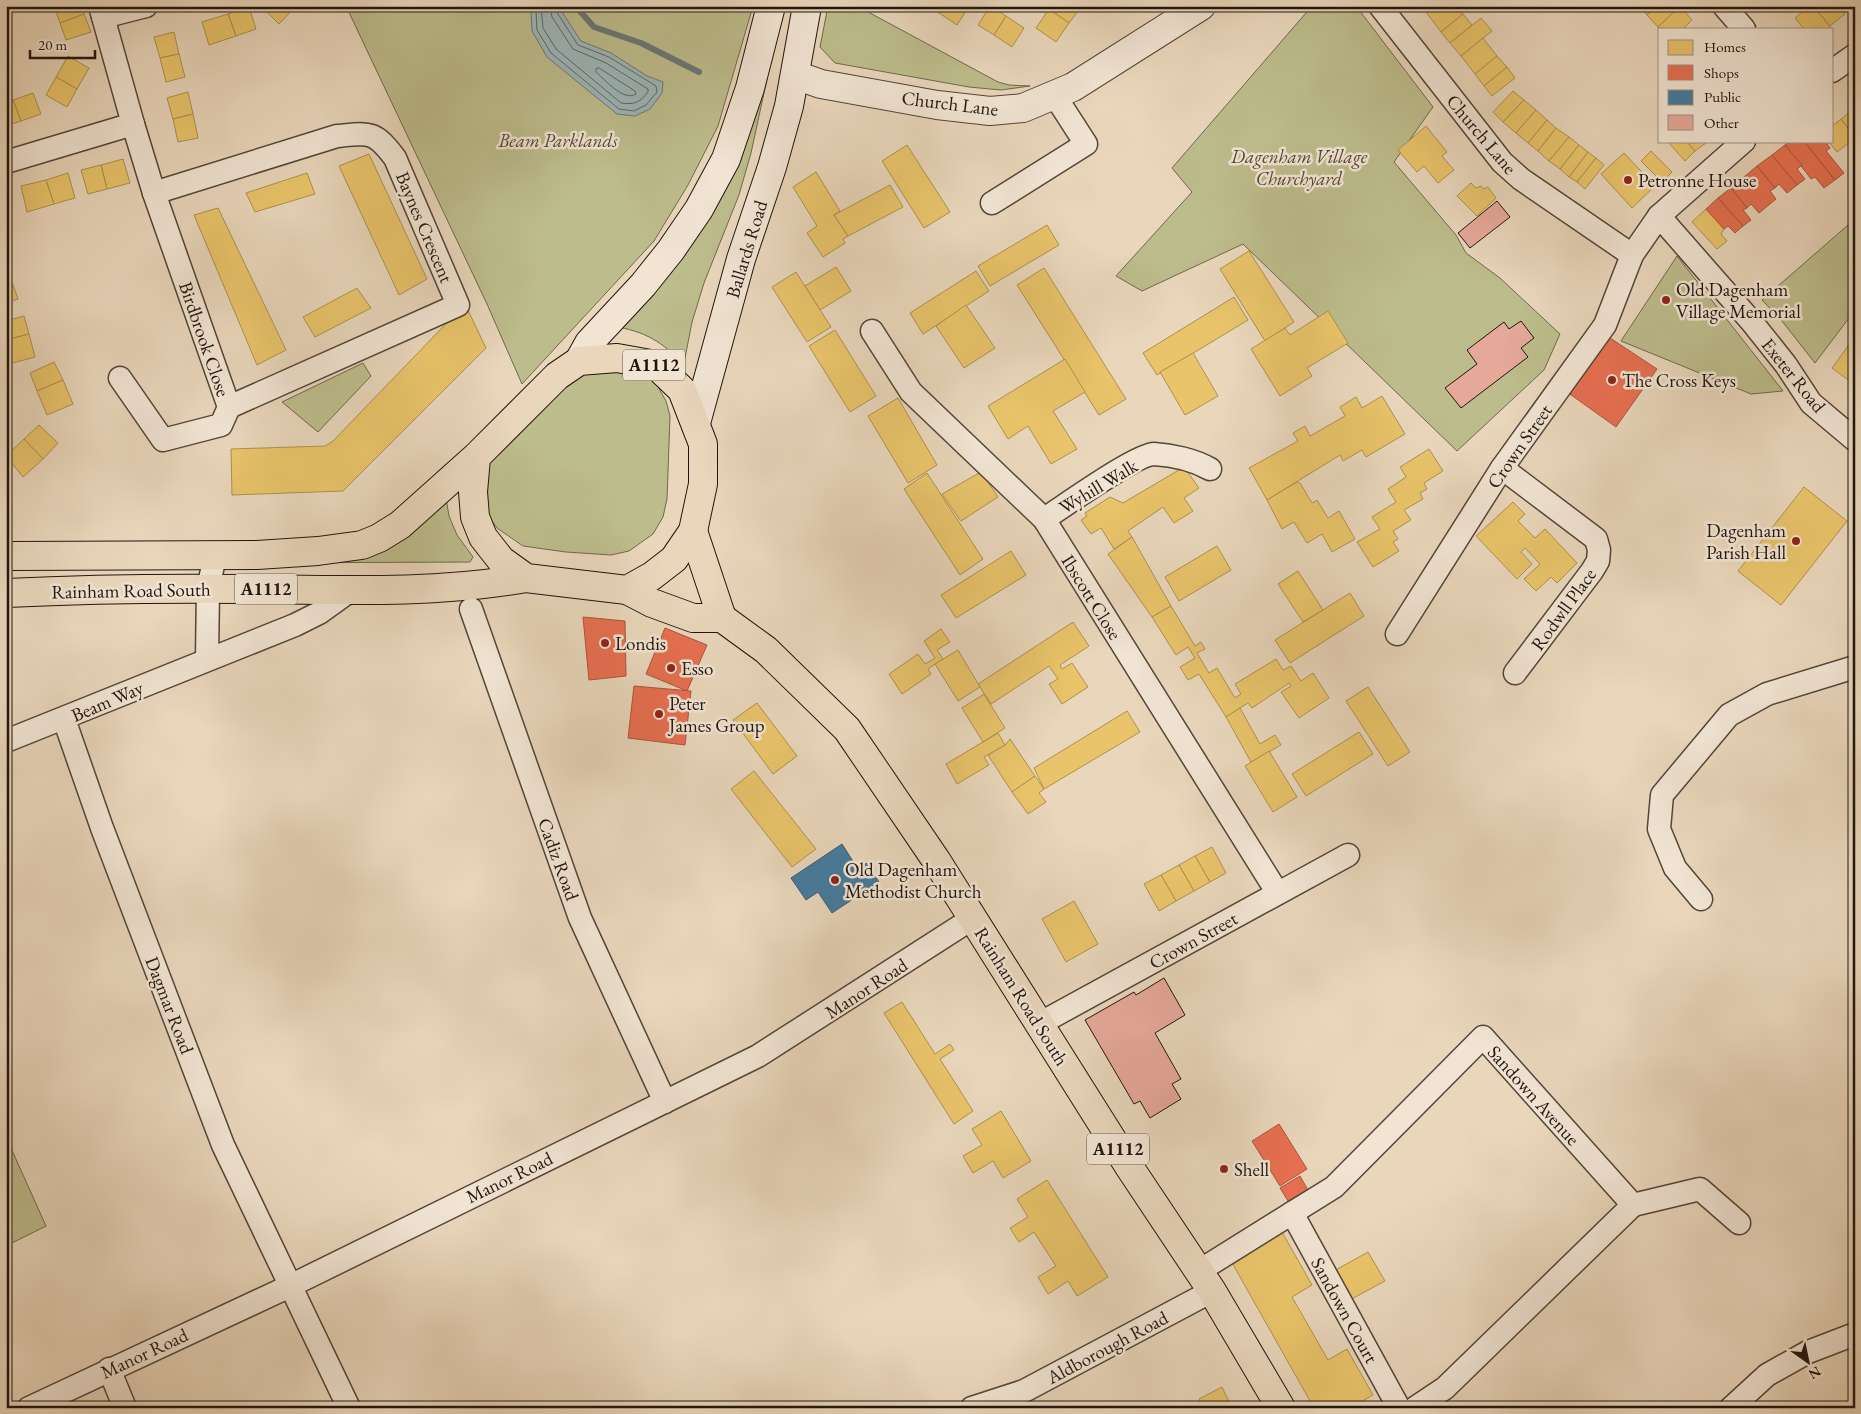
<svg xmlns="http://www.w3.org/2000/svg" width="1861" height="1414" viewBox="0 0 1861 1414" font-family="'EB Garamond',serif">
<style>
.green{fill:#bdbc8c;stroke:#6f684e}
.water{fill:#9cb6ba;stroke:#6b7676}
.homes{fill:#e9c46a;stroke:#ad904f}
.shops{fill:#e76f51;stroke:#ac543d}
.public{fill:#457b9d;stroke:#3a5c72}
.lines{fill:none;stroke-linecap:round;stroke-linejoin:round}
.shore{stroke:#5e6664;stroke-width:1}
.stream{stroke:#6b7676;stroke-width:6}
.building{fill:#e6a899;stroke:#21150f}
.minor-casing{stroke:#53453a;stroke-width:25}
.tertiary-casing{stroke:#53453a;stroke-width:30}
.secondary-casing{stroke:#21150f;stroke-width:30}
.primary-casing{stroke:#21150f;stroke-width:30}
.minor{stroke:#f1e4d3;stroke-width:22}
.tertiary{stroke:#f1e4d3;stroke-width:28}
.secondary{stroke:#f1e4d3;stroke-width:28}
.primary{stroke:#e9d6bb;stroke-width:28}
.poi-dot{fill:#8f2418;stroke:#f1e4d3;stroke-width:2}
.labels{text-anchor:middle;stroke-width:5;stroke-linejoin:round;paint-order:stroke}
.shield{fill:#f1e4d3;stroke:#5f534a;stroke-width:1}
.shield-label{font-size:18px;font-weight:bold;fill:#21150f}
.street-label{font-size:19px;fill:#21150f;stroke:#f1e4d3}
.park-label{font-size:19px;font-style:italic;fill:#504734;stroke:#f1e4d3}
.poi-label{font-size:19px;fill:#21150f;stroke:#f1e4d3;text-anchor:start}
</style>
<rect width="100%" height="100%" fill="#e9d6bb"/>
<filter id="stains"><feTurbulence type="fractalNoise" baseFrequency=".004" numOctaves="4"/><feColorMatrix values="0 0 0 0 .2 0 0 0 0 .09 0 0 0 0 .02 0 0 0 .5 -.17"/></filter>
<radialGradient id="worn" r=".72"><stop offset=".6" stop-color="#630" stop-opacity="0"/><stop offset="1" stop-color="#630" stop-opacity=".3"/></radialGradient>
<!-- green -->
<g class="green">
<path d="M346 6H753L718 126 688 185 654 241 522 384 487 304Z"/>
<path d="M828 6H857L998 82 1009 85 1030 86 1001 90 969 87 835 63 820 47Z"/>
<path d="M1312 6H1356L1433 107 1394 162 1456 235 1466 253 1500 278 1560 334 1544 370 1457 451 1243 244 1142 291 1116 276 1192 192 1172 168Z"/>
<path d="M764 79H767L751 153 739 195 704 283 692 322 685 358 683 361H679C661 339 637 329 610 326L662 260Z"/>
<path d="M1855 219V310L1815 363 1782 321 1762 300Z"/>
<path d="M1677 256 1783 391 1751 394 1621 341Z"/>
<path d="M363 363 371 376 318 432 282 402Z"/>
<path d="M577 367 646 374 657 385 666 401 670 416 667 499 663 517 653 534 629 551 611 555 566 552 523 546 497 528 487 514 483 466Z"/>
<path d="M445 492 449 516 457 535 473 557 470 562 245 563 348 550Z"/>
<path d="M6 1137 46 1226 6 1246Z"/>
</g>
<!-- water -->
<path class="water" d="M521 6H561L562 12 581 41 611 53 647 76 663 82 662 93 650 109 635 116 617 114 547 57 532 31 531 12Z"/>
<!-- homes -->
<g class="homes">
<path d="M54 6H81L84 14 60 23Z"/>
<path d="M261 6H296L279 24Z"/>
<path d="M930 6H944L939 13Z"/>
<path d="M944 6H969L957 25 939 13Z"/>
<path d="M990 6 1006 16 994 35 978 25Z"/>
<path d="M1051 6H1082L1069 23 1049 9Z"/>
<path d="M1433 6H1456L1463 14 1441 32 1426 12Z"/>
<path d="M1639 6H1657L1647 15Z"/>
<path d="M1657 6H1680L1658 27 1647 15Z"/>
<path d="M1680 6 1692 20 1683 29H1660L1658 27Z"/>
<path d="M1809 6H1813L1830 26 1827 29H1804L1795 18Z"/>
<path d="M1813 6H1838L1845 14 1830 26Z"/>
<path d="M249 7 256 29 236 36 228 14Z"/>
<path d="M1049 9 1069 23 1056 42 1036 28Z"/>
<path d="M84 14 91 32 66 40 60 23Z"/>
<path d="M228 14 236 36 209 45 202 22Z"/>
<path d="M1463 14 1472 25 1450 43 1441 32Z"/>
<path d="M1006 16 1024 28 1012 47 994 35Z"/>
<path d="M1481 18 1492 31 1461 56 1450 43Z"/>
<path d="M174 32 179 54 160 58 154 37Z"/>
<path d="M1483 38 1497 56 1475 74 1461 56Z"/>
<path d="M179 54 185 77 166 82 160 58Z"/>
<path d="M68 56 89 68 77 89 56 77Z"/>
<path d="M1497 56 1507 67 1484 86 1475 74Z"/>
<path d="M1507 67 1515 78 1492 96 1484 86Z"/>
<path d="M56 77 77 89 67 107 46 95Z"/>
<path d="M1513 91 1524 100 1503 122 1493 112Z"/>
<path d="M188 92 193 114 173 119 167 98Z"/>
<path d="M33 93 41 114 21 121 13 100Z"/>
<path d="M13 100 21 121 6 126V102Z"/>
<path d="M1524 100 1536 110 1516 133 1503 122Z"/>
<path d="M1855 108V137L1841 119Z"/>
<path d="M1536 110 1547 120 1528 143 1516 133Z"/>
<path d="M193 114 198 138 178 142 173 119Z"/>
<path d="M1841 119 1855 138 1837 152 1828 141H1832V126Z"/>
<path d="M1547 120 1556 128 1538 151 1528 143Z"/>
<path d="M1426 126 1447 152 1442 156 1454 170 1438 183 1424 166 1417 172 1398 150Z"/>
<path d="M1556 128 1569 137 1549 161 1538 151Z"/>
<path d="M1569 137 1579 145 1560 169 1549 161Z"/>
<path d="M1667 141H1686L1695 151 1685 161Z"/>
<path d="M1686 141H1704L1706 143 1695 151Z"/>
<path d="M907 145 950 212 924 228 882 161Z"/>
<path d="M1579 145 1588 152 1569 177 1560 169Z"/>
<path d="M1651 151 1672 172 1662 182 1641 161Z"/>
<path d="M1588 152 1596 158 1577 182 1569 177Z"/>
<path d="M1624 153 1655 186 1632 208 1601 174Z"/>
<path d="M369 154 427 279 399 295 339 166Z"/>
<path d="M1596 158 1604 165 1585 189 1577 182Z"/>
<path d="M123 159 130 183 107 189 101 165Z"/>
<path d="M101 165 107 189 88 194 81 170Z"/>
<path d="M816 172 840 211 834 215 848 236 843 239 845 243 823 257 807 233 817 226 793 187Z"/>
<path d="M68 173 75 198 54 204 46 180Z"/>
<path d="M307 173 315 194 255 212 246 193Z"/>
<path d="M46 180 54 204 27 212 21 186Z"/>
<path d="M1471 183 1476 188 1481 186 1484 189 1488 187 1496 198 1477 216 1457 196Z"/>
<path d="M890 185 903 207 848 236 834 215Z"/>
<path d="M218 208 286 350 257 365 194 215Z"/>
<path d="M1706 209 1724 229 1721 234 1727 241 1717 249 1692 222Z"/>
<path d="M1047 225 1059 245 990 286 978 266Z"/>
<path d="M1249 251 1294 322 1265 341 1220 269Z"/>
<path d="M836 267 851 291 820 310 805 286Z"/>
<path d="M1044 268 1126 399 1099 415 1017 285Z"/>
<path d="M976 271 989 291 923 334 910 313Z"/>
<path d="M796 272 831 327 807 342 772 287Z"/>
<path d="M11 279 18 299 6 303V280Z"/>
<path d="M357 288 371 308 315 337 303 317Z"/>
<path d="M1234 297 1248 320 1157 375 1143 353Z"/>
<path d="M465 304 486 348 343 491 232 495 231 449 325 446 333 441Z"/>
<path d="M966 305 995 348 964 368 936 326Z"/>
<path d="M1328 311 1348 343 1307 368 1312 376 1280 396 1251 349 1285 328 1290 335Z"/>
<path d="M24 316 29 334 6 340V321Z"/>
<path d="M835 330 876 396 850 412 809 346Z"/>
<path d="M29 334 35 357 9 364 6 340Z"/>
<path d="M1848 346 1852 350 1855 347V385L1832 368Z"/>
<path d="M1193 353 1218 396 1185 415 1160 372Z"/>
<path d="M1065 359 1085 392 1053 411 1077 449 1051 464 1028 426 1008 439 988 406Z"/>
<path d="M54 362 63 380 37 391 30 373Z"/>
<path d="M63 380 73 404 47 415 37 391Z"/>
<path d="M1382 396 1405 434 1366 457 1362 450 1343 461 1340 455 1267 500 1249 468 1298 441 1293 433 1305 426 1310 436 1345 416 1340 407 1356 397 1362 408Z"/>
<path d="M898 398 937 465 908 483 868 416Z"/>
<path d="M39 425 58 443 43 459 24 439Z"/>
<path d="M24 439 43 459 23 477 6 456Z"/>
<path d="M1429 449 1443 471 1424 483 1427 489 1420 493 1423 499 1404 510 1411 520 1393 531 1398 539 1393 542 1399 551 1373 567 1357 542 1380 529 1372 517 1396 502 1388 489 1406 477 1400 467Z"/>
<path d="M1184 467 1199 488 1184 498 1193 511 1174 523 1163 507 1128 531 1132 537 1114 549 1101 528 1091 534 1081 520 1087 516 1085 513 1110 497 1123 503Z"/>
<path d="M981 472 998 497 961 521 942 494Z"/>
<path d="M927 473 983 559 960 575 904 489Z"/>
<path d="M1297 482 1300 483 1312 503 1317 500 1328 518 1339 511 1355 539 1332 552 1322 534 1307 543 1294 522 1282 529 1267 500Z"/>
<path d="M1804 487 1847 521 1781 605 1738 571Z"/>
<path d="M1513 502 1525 514 1518 521 1535 538 1545 529 1577 563 1557 583 1551 577 1536 591 1524 579 1540 564 1525 548 1521 552 1532 564 1517 579 1476 536Z"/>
<path d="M1132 537 1171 606 1152 617 1108 554Z"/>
<path d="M1217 546 1231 570 1179 601 1165 577Z"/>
<path d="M1011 551 1026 575 956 618 941 595Z"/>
<path d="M1298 571 1323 610 1303 622 1278 584Z"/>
<path d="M1350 593 1364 616 1290 663 1275 640Z"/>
<path d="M1171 606 1195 646 1201 642 1205 649 1197 653 1209 673 1217 668 1235 698 1241 694 1235 684 1276 659 1283 670 1291 666 1301 681 1313 673 1329 698 1299 718 1281 692 1291 686 1289 683 1252 708 1248 703 1226 717 1199 674 1188 680 1180 667 1195 658 1188 647 1176 655 1152 617Z"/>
<path d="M1073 622 1089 646 1060 665 1062 669 1072 663 1088 687 1062 704 1049 684 1058 679 1049 666 991 704 978 684Z"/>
<path d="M941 629 950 642 937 650 943 659 928 669 931 674 902 694 889 674 918 654 925 664 935 658 924 641Z"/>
<path d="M958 650 980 687 958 701 935 664Z"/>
<path d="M1368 687 1410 752 1388 766 1346 701Z"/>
<path d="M984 694 1005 728 983 742 962 708Z"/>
<path d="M757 703 797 756 773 774 733 720Z"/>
<path d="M1240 708 1260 744 1275 735 1281 745 1251 762 1226 717Z"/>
<path d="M1127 711 1140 732 1044 789 1034 768Z"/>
<path d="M1359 732 1373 754 1306 796 1292 774Z"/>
<path d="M998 733 1005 745 984 757 989 765 957 784 946 764Z"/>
<path d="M1010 739 1035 776 1012 792 988 755 1005 745Z"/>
<path d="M1269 751 1297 797 1273 812 1245 766Z"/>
<path d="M754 771 816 849 792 867 731 789Z"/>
<path d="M1035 776 1044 789 1039 793 1046 802 1028 814 1012 792Z"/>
<path d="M1212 847 1226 873 1210 882 1195 856Z"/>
<path d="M1195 856 1210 882 1194 891 1179 865Z"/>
<path d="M1179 865 1194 891 1176 901 1161 875Z"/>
<path d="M1161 875 1176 901 1159 911 1144 884Z"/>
<path d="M1074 901 1098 944 1066 962 1042 919Z"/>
<path d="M902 1002 935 1054 950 1044 954 1050 940 1059 973 1111 954 1124 884 1013Z"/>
<path d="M1001 1111 1031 1161 1003 1178 993 1161 973 1173 963 1156 982 1145 972 1129Z"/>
<path d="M1047 1180 1108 1277 1077 1296 1068 1281 1048 1294 1038 1277 1056 1266 1034 1232 1019 1242 1010 1228 1028 1217 1017 1199Z"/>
<path d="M1282 1232 1312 1285 1292 1297 1328 1360 1347 1349 1373 1395 1350 1408H1314L1231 1261Z"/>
<path d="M1368 1252 1385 1281 1348 1301 1332 1272Z"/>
<path d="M1222 1387 1229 1402 1218 1408H1191L1201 1403 1199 1399Z"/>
</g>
<!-- shops -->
<g class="shops">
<path d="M1791 141H1804L1835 180 1824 188 1815 177 1811 179 1785 145Z"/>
<path d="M1804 141H1825L1830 148 1826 151 1844 173 1835 180Z"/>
<path d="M1785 145 1802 165 1797 169 1805 179 1797 185 1772 155Z"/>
<path d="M1772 155 1797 185 1787 193 1779 184 1775 188 1757 166Z"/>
<path d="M1757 166 1775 188 1770 191 1776 199 1759 213 1751 204 1747 208 1731 188Z"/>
<path d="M1731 188 1747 208 1743 210 1751 220 1743 226 1718 198Z"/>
<path d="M1718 198 1743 226 1735 233 1728 226 1724 229 1706 209Z"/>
<path d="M1607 336 1657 369 1616 427 1567 392Z"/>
<path d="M583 617 625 621 626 676 589 680Z"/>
<path d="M665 628 707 645 687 691 646 674Z"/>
<path d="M634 686 691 691 685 745 628 738Z"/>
<path d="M1279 1124 1307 1169 1280 1186 1252 1141Z"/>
<path d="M1300 1176 1308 1190 1288 1201 1280 1188Z"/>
<path d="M1229 1402 1233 1408H1218Z"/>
</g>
<!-- public -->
<path class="public" d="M842 844 858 869 867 863 879 882 832 913 818 892 806 900 791 878Z"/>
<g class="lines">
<!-- shore -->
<g class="shore">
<path d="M532 6 536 11 537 30 551 53 619 109 634 111 646 105 657 92 656 86 609 57 578 45 558 14 557 6"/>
<path d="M541 6 543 28 556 49 621 103C635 105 640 102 648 92V89L606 63 573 49 552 17 550 6"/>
<path d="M599 68 635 91 636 94C624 102 605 80 596 72V69Z"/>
</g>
<!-- stream -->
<path class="stream" d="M579 6 578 9 594 27 641 43 699 72"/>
</g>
<!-- building -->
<g class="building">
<path d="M1497 201 1510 217 1470 248 1458 233Z"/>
<path d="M1521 321 1534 338 1521 348 1528 357 1461 408 1445 388 1477 364 1467 350 1504 322 1509 329Z"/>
<path d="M1164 978 1185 1015 1155 1033 1181 1079 1172 1084 1181 1099 1150 1118 1140 1101 1134 1104 1085 1020 1134 992 1136 995Z"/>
</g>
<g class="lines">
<!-- minor casing -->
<g class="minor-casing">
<g id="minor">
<path d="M1380 6 1502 162 1521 179 1632 255"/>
<path d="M1724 6 1744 29"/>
<path d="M103 17 146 6"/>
<path d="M1832 71 1855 55"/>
<path d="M6 162 133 124 100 6"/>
<path d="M154 193 337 136C369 133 374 130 395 158L458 305 229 407"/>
<path d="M992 203 1086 144 1055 96"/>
<path d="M1659 216 1751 321 1786 365 1811 403 1855 440"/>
<path d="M872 331 911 392 1044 519 1277 892"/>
<path d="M120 378 163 440 221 425 229 407 154 193 133 124"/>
<path d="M1502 468 1596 539 1599 550 1598 561 1592 571 1515 673"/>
<path d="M1044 519C1063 507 1137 454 1154 454 1172 455 1194 460 1210 469"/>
<path d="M471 609 580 918 665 1102"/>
<path d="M1397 634 1502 468 1605 325 1632 255 1659 216 1744 141"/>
<path d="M207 659 208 589 215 556"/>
<path d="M64 719 102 828 223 1145 349 1408"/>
<path d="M6 741 295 625 319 613 351 590"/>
<path d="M1701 899 1675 868 1659 829 1662 795 1729 715 1767 694 1855 667"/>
<path d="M1039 1024 1348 855"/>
<path d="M1633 1205 1700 1189 1739 1223"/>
<path d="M1292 1213 1399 1408"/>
<path d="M1199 1271 1334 1187 1483 1037 1633 1205 1445 1388 1415 1408"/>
<path d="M109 1369 125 1408"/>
<path d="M29 1408 290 1286 758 1056 973 918"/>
<path d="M972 1408 1024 1391 1212 1291"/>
<path d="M1731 1408 1767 1375 1808 1352 1855 1334"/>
</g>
</g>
<!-- tertiary casing -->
<g class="tertiary-casing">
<path id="tertiary" d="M795 75 821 84 937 105 990 111 1023 108 1073 87 1201 6"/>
</g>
<!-- secondary casing -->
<g class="secondary-casing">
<g id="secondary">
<path d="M579 361 589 343 643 285 671 250 699 209 726 159 750 88 771 6"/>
<path d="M696 423 741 259 772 167 789 106 807 6"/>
</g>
</g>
<!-- primary casing -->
<g class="primary-casing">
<g id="primary">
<path d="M693 531 722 618"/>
<path d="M6 556 257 555 318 551 362 545 379 538 400 525 476 457 557 376 579 361 617 358 656 365 682 390 703 444V484L693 531 674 559 652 576 627 590 526 578 501 560 483 537 475 517 473 492 476 457"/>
<path d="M627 590 652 603 693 618H722L766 650 847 729 936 860 1130 1168 1212 1291 1281 1408"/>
<path d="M6 593C87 589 168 588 249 589 341 590 435 594 526 578"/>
</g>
</g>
<!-- minor -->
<use href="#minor" class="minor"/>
<!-- tertiary -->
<use href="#tertiary" class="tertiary"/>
<!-- secondary -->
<use href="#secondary" class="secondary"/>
<!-- primary -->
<use href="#primary" class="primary"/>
</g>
<!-- markers -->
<g class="poi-dot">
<circle cx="1628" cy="180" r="5"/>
<circle cx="1666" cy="300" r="5"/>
<circle cx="1612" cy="380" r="5"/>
<circle cx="1796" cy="541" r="5"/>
<circle cx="605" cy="643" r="5"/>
<circle cx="671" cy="668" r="5"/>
<circle cx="659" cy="714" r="5"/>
<circle cx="835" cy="880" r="5"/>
<circle cx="1224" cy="1169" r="5"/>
</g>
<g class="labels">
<!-- shield labels -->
<g class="shield">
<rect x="623" y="349.5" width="62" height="31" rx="4"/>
<rect x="235" y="573.5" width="62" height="31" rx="4"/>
<rect x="1087" y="1133.5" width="62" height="31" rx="4"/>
</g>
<g class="shield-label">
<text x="654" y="371">A1112</text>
<text x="266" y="595">A1112</text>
<text x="1118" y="1155">A1112</text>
</g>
<!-- street labels -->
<g class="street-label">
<text transform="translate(950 103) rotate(7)" y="7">Church Lane</text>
<text transform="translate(1482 134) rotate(50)" y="7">Church Lane</text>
<text transform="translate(425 227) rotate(67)" y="7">Baynes Crescent</text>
<text transform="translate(746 249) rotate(-73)" y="7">Ballards Road</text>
<text transform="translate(205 339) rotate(71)" y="7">Birdbrook Close</text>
<text transform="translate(1794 375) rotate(51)" y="7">Exeter Road</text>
<text transform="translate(1519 446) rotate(-55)" y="7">Crown Street</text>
<text transform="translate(1098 486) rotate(-31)" y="7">Wyhill Walk</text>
<text transform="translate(131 590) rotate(-1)" y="7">Rainham Road South</text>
<text transform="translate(1092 597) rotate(58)" y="7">Ibscott Close</text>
<text transform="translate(1563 609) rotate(-54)" y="7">Rodwll Place</text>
<text transform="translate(107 701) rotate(-23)" y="7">Beam Way</text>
<text transform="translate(559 859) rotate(70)" y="7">Cadiz Road</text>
<text transform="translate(1193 940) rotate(-29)" y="7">Crown Street</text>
<text transform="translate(866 988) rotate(-33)" y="7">Manor Road</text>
<text transform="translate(1022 996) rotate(58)" y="7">Rainham Road South</text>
<text transform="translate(170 1005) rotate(69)" y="7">Dagmar Road</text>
<text transform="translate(1534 1095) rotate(48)" y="7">Sandown Avenue</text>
<text transform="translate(509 1177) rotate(-26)" y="7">Manor Road</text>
<text transform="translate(1345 1310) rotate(61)" y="7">Sandown Court</text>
<text transform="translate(1107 1347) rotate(-28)" y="7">Aldborough Road</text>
<text transform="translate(144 1353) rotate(-25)" y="7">Manor Road</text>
</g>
<!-- park labels -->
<g class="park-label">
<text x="558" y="147">Beam Parklands</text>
<text x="1299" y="163">Dagenham Village<tspan x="1299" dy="22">Churchyard</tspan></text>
</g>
<!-- poi labels -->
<g class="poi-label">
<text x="1638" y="187">Petronne House</text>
<text x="1676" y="296">Old Dagenham<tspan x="1676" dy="22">Village Memorial</tspan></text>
<text x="1622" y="387">The Cross Keys</text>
<text x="1786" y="537" text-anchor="end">Dagenham<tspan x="1786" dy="22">Parish Hall</tspan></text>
<text x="615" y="650">Londis</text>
<text x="681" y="675">Esso</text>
<text x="669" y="710">Peter<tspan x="669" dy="22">James Group</tspan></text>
<text x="845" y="876">Old Dagenham<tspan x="845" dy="22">Methodist Church</tspan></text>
<text x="1234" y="1176">Shell</text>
</g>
</g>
<!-- margin -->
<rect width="1861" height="1414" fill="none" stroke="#e9d6bb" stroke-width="25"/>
<rect x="8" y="8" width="1846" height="1399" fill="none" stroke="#21150f" stroke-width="2.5"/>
<rect x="12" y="12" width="1836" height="1389" fill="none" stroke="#21150f"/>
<!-- legend -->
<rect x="1658" y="28" width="175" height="115" fill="#f1e4d3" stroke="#9e9185"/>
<rect x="1668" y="40" width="25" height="15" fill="#e9c46a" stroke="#9e9185"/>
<text x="1704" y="52" font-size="15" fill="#21150f">Homes</text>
<rect x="1668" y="65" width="25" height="15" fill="#e76f51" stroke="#9e9185"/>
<text x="1704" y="78" font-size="15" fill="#21150f">Shops</text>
<rect x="1668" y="90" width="25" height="15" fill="#457b9d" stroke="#9e9185"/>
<text x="1704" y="102" font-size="15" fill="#21150f">Public</text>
<rect x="1668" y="115" width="25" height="15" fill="#e6a899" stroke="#9e9185"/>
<text x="1704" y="128" font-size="15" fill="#21150f">Other</text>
<!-- north arrow -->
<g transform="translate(1808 1362) rotate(147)" stroke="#f1e4d3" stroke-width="4" paint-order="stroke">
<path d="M0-4L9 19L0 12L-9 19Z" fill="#21150f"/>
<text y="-8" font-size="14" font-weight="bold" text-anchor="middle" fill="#21150f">N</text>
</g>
<!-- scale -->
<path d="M30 50v8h65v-8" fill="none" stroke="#21150f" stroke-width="2.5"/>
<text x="38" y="50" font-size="15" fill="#21150f" stroke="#f1e4d3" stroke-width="4" paint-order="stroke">20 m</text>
<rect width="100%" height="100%" filter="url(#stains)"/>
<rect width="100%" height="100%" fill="url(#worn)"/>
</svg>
